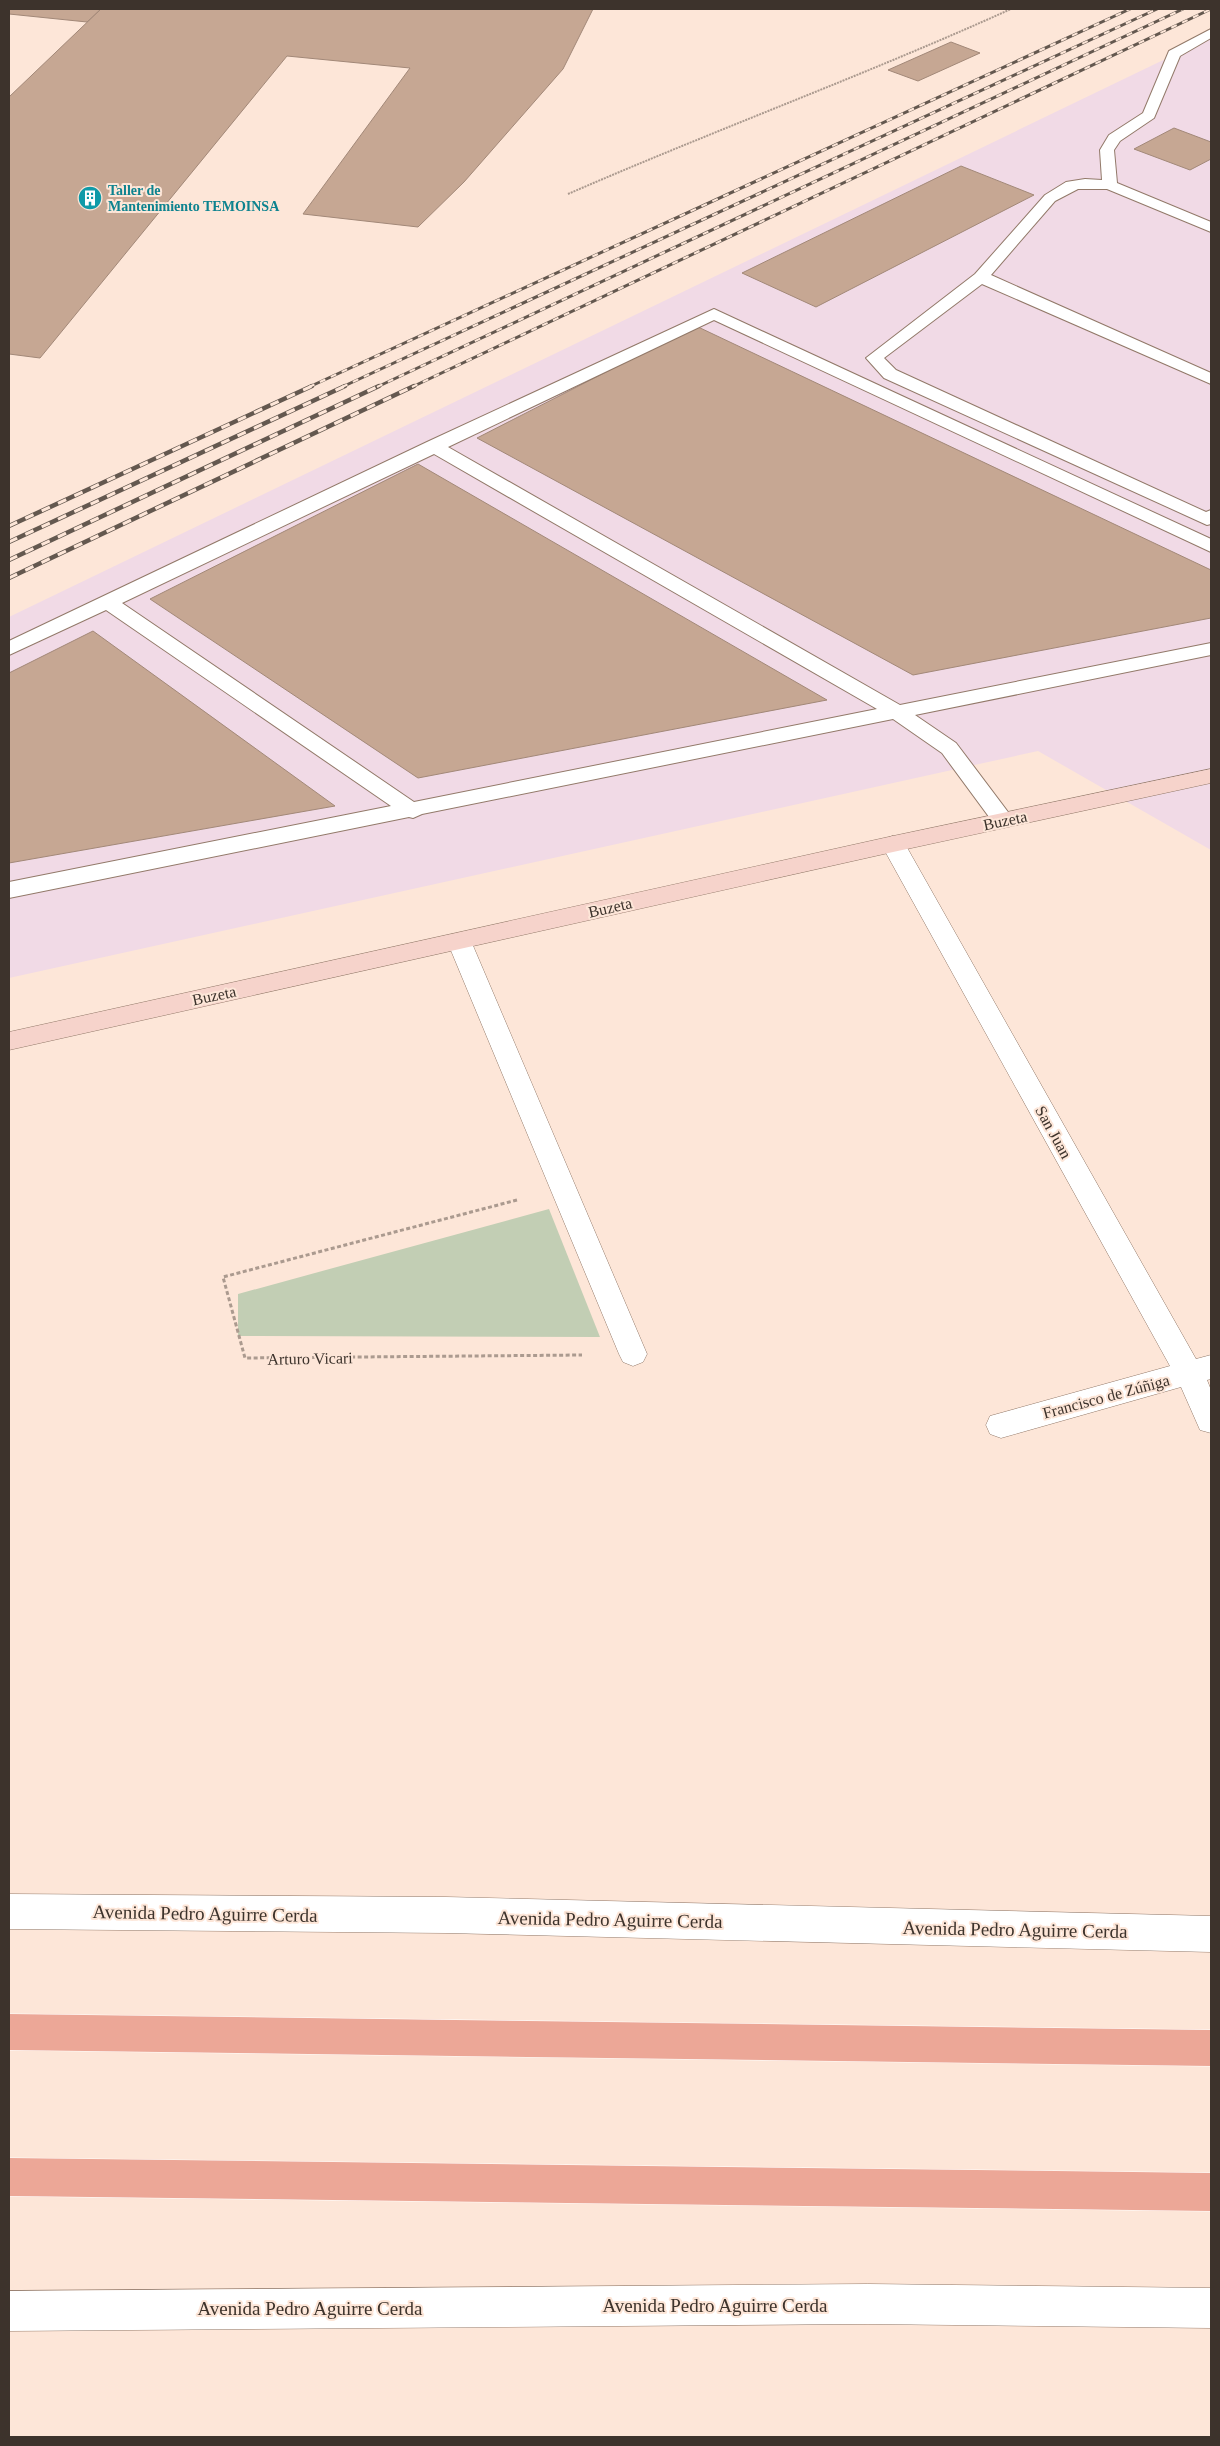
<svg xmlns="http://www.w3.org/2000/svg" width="1220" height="2446" viewBox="0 0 1220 2446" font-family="'Times New Roman',serif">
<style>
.industrial{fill:#f1dae6}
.green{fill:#c2ceb4}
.building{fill:#c6a793;stroke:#a28878}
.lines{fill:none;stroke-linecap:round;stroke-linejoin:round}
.lane-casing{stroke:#927969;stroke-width:2}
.street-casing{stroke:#927969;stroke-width:1}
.secondary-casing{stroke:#927969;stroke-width:1}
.primary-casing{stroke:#fff;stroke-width:1}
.path-far1{stroke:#ab9a8f;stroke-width:2;stroke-dasharray:2 1;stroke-linecap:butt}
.path{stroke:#ab9a8f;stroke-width:3;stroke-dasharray:4 2.5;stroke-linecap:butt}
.lane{fill:#fff;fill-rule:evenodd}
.street{fill:#fff;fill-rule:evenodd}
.secondary{fill:#f6d3cb;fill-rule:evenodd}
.primary{fill:#eca797;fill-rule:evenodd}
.rail-far1-casing{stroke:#64584f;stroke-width:3}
.rail-casing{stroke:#64584f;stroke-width:4.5}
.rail-far1{stroke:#fde6d8;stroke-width:2;stroke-dasharray:6;stroke-linecap:butt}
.rail{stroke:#fde6d8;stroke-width:3;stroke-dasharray:9;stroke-linecap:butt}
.labels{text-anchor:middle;stroke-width:4;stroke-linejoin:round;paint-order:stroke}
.far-culture-label{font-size:14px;font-weight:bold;fill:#0d838f;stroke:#fde6d8;text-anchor:start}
.street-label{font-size:16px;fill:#3d332c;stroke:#fde6d8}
.near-street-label{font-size:19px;fill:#3d332c;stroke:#fde6d8}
</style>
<rect width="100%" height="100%" fill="#fde6d8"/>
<!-- industrial -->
<path class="industrial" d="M1211 37V850L1038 751 9 978V617Z"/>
<!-- green -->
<path class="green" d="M549 1209 600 1337 238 1336V1294Z"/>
<!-- building -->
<g class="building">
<path d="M9 9H101L87 22 9 14Z"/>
<path d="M101 9H593L563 69 464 182 418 227 303 214 410 68 287 56 40 358 9 354V97Z"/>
<path d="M951 42 980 53 918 81 888 70Z"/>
<path d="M1174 128 1211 142V159L1190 170 1134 149Z"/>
<path d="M961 166 1034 195 816 307 742 273Z"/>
<path d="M696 326 1211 570V618L913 675 477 438Z"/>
<path d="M418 464 827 700 418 778 150 599Z"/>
<path d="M93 631 335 806 9 863V673Z"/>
</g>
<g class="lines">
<!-- lane casing -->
<g class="lane-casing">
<g id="lane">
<path d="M1211 29V38L1180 56 1154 118 1120 141 1114 150 1117 183 1211 222V232L1107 189H1078L1055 201 991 275 1211 373V384L982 284 884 358 896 370 1206 512 1211 510V524L1207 525 884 378 866 358 975 274 1045 195 1066 182 1085 179 1102 180 1100 150 1109 135 1143 113 1169 51Z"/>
<path d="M714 309 1211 539V552L714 320 448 447 900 705 1211 643V655L915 715 956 743 1014 820 1011 825 1003 827 995 825 942 753 893 719 422 814 413 818 409 817 9 898V882L391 806 106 610 9 655V641L427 442ZM434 454 877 709 414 802 122 603Z"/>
</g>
</g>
<!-- street casing -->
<g class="street-casing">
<g id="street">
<path d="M893 836 901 839 905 844 1196 1359 1211 1355V1379L1207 1380 1211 1390V1433L1200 1430 1181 1387 1001 1438 990 1434 986 1425 990 1416 1170 1366 881 844 885 839Z"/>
<path d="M459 933 468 935 471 941 647 1354 643 1362 633 1366 623 1362 619 1354 447 941 450 935Z"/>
<path d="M9 1894 446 1897 1211 1916V1952L446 1933 9 1929Z"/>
<path d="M868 2284 1211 2288V2328L868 2324 9 2331V2291Z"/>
</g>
</g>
<!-- secondary casing -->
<g class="secondary-casing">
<path id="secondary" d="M1211 769V783L893 852 9 1050V1032L893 836Z"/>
</g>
<!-- primary casing -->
<g class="primary-casing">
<g id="primary">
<path d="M9 2014 1211 2030V2066L9 2050Z"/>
<path d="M9 2158 1211 2173V2211L9 2196Z"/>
</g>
</g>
<!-- path-far1 -->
<path class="path-far1" d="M568 194C715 130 865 75 1011 9"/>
<!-- path -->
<path class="path" d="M517 1200 223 1277 245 1358 582 1355"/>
<!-- lane -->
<use href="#lane" class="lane"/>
<!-- street -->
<use href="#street" class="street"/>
<!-- secondary -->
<use href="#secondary" class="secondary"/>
<!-- primary -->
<use href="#primary" class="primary"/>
<!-- rail-far1 casing -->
<g class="rail-far1-casing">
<g id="rail-far1">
<path d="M309 387 1130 9"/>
<path d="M342 387 1157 9"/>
<path d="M377 387 1183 9"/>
<path d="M412 387 1211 9"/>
</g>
</g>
<!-- rail casing -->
<g class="rail-casing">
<g id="rail">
<path d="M9 526 312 386"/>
<path d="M9 542 345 386"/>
<path d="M9 560 379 386"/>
<path d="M9 578 414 386"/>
</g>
</g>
<!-- rail-far1 -->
<use href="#rail-far1" class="rail-far1"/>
<!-- rail -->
<use href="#rail" class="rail"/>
</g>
<!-- icons -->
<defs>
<g id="building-disc" transform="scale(1.25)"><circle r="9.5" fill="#0f9aa8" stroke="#fde6d8"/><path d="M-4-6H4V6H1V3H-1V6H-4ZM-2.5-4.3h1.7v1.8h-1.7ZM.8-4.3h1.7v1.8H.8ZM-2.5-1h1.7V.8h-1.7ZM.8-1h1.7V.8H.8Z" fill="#fff"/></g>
</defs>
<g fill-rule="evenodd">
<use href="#building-disc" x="90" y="198"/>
</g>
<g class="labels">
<!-- far-culture labels -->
<g class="far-culture-label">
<text x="108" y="195">Taller de<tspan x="108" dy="16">Mantenimiento TEMOINSA</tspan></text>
</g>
<!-- street labels -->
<g class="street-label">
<text transform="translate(1005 820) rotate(-12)" y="6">Buzeta</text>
<text transform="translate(610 907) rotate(-13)" y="6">Buzeta</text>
<text transform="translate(214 995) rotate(-12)" y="6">Buzeta</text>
<text transform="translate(1054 1132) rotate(61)" y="6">San Juan</text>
<text transform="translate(310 1358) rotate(-1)" y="6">Arturo Vicari</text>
<text transform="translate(1106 1396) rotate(-15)" y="6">Francisco de Zúñiga</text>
</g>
<!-- near-street labels -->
<g class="near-street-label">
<text transform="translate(205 1913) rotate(1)" y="7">Avenida Pedro Aguirre Cerda</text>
<text transform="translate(610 1919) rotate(1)" y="7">Avenida Pedro Aguirre Cerda</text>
<text transform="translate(1015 1929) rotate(1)" y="7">Avenida Pedro Aguirre Cerda</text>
<text x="715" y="2312">Avenida Pedro Aguirre Cerda</text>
<text x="310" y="2315">Avenida Pedro Aguirre Cerda</text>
</g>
</g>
<!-- border -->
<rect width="1220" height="2446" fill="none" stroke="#3d332c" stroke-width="20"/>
</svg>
